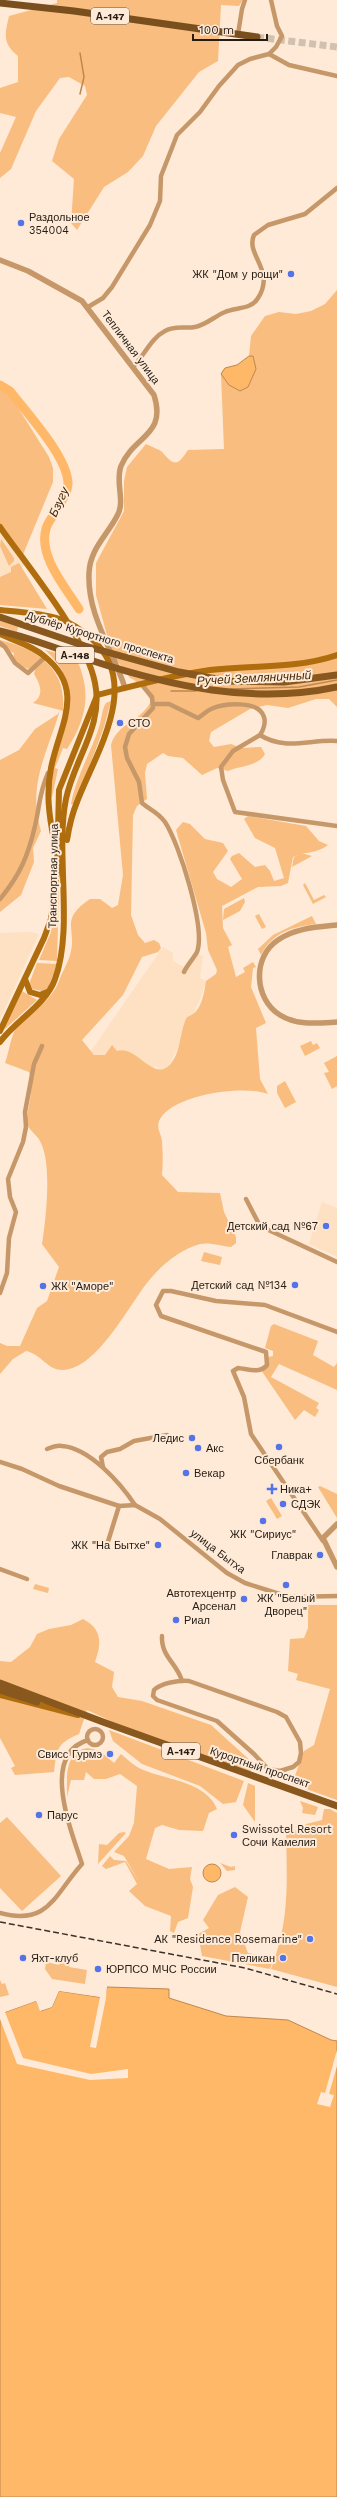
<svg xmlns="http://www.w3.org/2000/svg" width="337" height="2497" viewBox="0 0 337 2497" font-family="'Work Sans',sans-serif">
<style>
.built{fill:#fee0c2}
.green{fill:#f8bd7f}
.water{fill:#ffb768;stroke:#be884f}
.pier{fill:#feead7}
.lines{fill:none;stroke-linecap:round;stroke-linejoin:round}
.stream{stroke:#be884f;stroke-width:1.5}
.river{stroke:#ffb768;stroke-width:9}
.trunk-tunnel{stroke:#d3c1b0;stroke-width:7;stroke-dasharray:7 3.5;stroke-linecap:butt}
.minor{stroke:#c69869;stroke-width:4.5}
.tertiary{stroke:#c69869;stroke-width:5.5}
.secondary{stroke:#af6d0e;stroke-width:6}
.primary{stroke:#88581f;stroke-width:7}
.trunk{stroke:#794f1e;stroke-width:7}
.rail{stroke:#3b3128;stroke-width:1.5;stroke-dasharray:6 3;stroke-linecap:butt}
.poi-dot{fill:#5473e8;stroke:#feead7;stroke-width:1.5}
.labels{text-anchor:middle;stroke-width:4;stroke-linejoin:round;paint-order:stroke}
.shield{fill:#feead7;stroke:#665a4e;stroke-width:1}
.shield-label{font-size:10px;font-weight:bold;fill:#251c14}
.poi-label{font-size:11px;fill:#251c14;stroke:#feead7;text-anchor:start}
.street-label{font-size:11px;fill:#251c14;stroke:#feead7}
.water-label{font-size:12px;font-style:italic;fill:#452906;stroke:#feead7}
</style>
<rect width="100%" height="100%" fill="#feead7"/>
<!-- built -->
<g class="built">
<path d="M0 527 28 563 0 581Z"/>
<path d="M29 932 39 934 0 1019V933Z"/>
<path d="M163 947 173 953V961L184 967 195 953 203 956 200 978 206 981 201 997 178 1047 165 1072 155 1066 150 1073 102 1064 89 1054Z"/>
<path d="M322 1202 337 1208V1257L309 1244Z"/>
</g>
<!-- green -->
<g class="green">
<path d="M57 0H243L239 6 221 5 218 61 199 72 156 126 143 156 128 172 104 187 77 230 71 223 74 179 52 161 59 139 87 95 85 86 69 77 60 78 36 111 11 169 0 178V153L16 117 0 113V88L18 82V56C2 43 5 34 9 16L57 3Z"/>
<path d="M337 290V707L329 699H316L288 708 267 705 250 709 211 732 209 741 214 747 231 744 241 748 261 747 265 754C259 766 239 766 228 771L217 768 202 775 183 758 168 756 163 753 147 764 145 773 147 799 137 806 133 815 131 915 138 935 145 943 154 940 159 943 161 948 158 952 142 957 123 995 82 1040 94 1055H105L112 1045 117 1051C139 1044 158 1093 176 1055 181 1043 181 1028 187 1017 202 1013 204 993 206 981L216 974 217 970 208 950 206 933 176 830 183 822 190 824 205 839 223 843 228 851 213 872 217 879 231 887 242 879 230 859 232 856 239 853 255 867 265 865 270 871 274 881 284 878 275 848 255 838 244 819 248 816 306 826 319 841 328 845C317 854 305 851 293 857L288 883 281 886 258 887 222 906 223 928 232 945 228 947 236 977 245 972 243 968 253 962 256 967 253 968 251 987 266 1023 256 1028 260 1079 268 1094C244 1085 175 1094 160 1119 155 1128 162 1134 162 1142 163 1153 163 1164 162 1175L178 1192 220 1193 224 1212 236 1237V1243L231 1247C222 1246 209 1242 200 1244 181 1249 164 1263 151 1278 130 1302 98 1370 62 1370 47 1370 43 1355 26 1351L13 1359 0 1374V1343L7 1346H20L37 1308 47 1301 59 1267 42 1244C46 1219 52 1166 41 1143 38 1134 27 1131 27 1120 28 1102 35 1089 29 1072L5 1063C9 1053 11 1033 18 1025 33 1010 51 1002 59 981 62 972 68 963 70 955 78 928 58 921 90 899H100L112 908 118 905 123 875 111 745C117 723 142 721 151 701 146 693 139 681 130 678L104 643 108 639 96 595V563L124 511V481L127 467 146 444C151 447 160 449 163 453 175 467 178 465 188 450L224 449 221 374 223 370 241 363 249 356 251 336 265 316 279 312 296 314 311 311 325 304Z"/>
<path d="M0 386 5 387 49 457 53 468V482L22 557 0 527Z"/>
<path d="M1 539 14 558V561L9 566 0 546Z"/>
<path d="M19 563 47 609 0 605V577L11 572V567Z"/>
<path d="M0 620 18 627 17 632 0 626Z"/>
<path d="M0 640C37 649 67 668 63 711L60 710C47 754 27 785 41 831L33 848 34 862 21 895 0 912V760L19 750 35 729 58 714 60 710 33 703C45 695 40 684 34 674L35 670C27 669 11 664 14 653L0 647Z"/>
<path d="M45 650 76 658C92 692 87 718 67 749L63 748 55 768 58 769 52 797H48C51 783 53 768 56 754 68 712 82 684 45 650Z"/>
<path d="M111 701 104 727 75 805 71 804C76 776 92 751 100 724 102 717 102 709 106 703Z"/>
<path d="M301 853 312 856 292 867 294 857Z"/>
<path d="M305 883 314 900 324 895 326 897 313 904 303 885Z"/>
<path d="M59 889 57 961 39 960 51 932Z"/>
<path d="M244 898 245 902 240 911 223 920 224 909Z"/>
<path d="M259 914 266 927 262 929 255 916Z"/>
<path d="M312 916 316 924C292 927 273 932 261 955L258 949 273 935Z"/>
<path d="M37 963 57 964 48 988 42 991 32 989 29 984Z"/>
<path d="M22 991 37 1000 5 1029 4 1028Z"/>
<path d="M311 1041 313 1045 317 1043 320 1048 305 1056 300 1046Z"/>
<path d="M337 1056V1086L332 1089 324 1073 329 1072 324 1063Z"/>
<path d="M285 1081 296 1102 285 1108 277 1093V1086Z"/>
<path d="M204 1252 222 1257 220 1265 201 1261Z"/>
<path d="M274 1324 318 1341 313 1355 334 1367 337 1363V1390L279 1364 271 1377 319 1403 316 1408 319 1410 315 1417 304 1410 295 1420 261 1370 266 1367 268 1357 273 1356V1351L265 1348 271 1326Z"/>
<path d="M320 1486 337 1494V1518L318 1487Z"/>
<path d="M271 1498 282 1516 277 1519 266 1501Z"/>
<path d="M35 1584 49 1588 48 1593 33 1589Z"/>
<path d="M308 1605H337V1800L292 1784 304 1751 314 1745 330 1689 296 1680 298 1674 288 1671 290 1639 304 1638 308 1628Z"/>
<path d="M83 1619C102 1629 102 1643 95 1662L114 1672 112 1687 118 1697 142 1701 211 1725 253 1763 250 1773 132 1731 87 1710 79 1734C56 1744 57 1749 54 1772L15 1775 11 1768 15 1766 0 1738V1661L11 1662 30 1647 37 1634 49 1629 71 1625Z"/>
<path d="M109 1730 244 1781 236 1802 223 1804 200 1786 142 1764 113 1741Z"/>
<path d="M88 1748 100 1751 114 1763 121 1754C128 1760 133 1765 141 1769 165 1780 206 1781 217 1809L209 1813 203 1831 179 1830 162 1825 155 1828 146 1859 169 1869 192 1867 190 1879 193 1887 188 1918 178 1922 174 1933 170 1931 171 1916 145 1906 129 1891 137 1884 125 1862 106 1869 102 1866 110 1856 114 1860 126 1861 139 1882 124 1856 114 1852 129 1836 134 1823 137 1786 120 1774 106 1779H94L86 1772 84 1780H71L67 1797C67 1778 64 1751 88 1748Z"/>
<path d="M248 1783 255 1786V1822L243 1805Z"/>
<path d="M300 1801 318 1807 315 1815 302 1813 303 1808Z"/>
<path d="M324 1809H330L337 1813V1987L271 1969C290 1920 287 1882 286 1830L301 1831 306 1824 322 1820Z"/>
<path d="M7 1817 61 1876 22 1911 0 1888V1823Z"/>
<path d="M124 1832 126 1833 98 1864 99 1844 107 1845 119 1833Z"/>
<path d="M220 1863 231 1867 235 1866V1870L227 1871Z"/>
<path d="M235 1887 248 1897 240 1932 248 1953 274 1958 270 1969 202 1956 198 1934 209 1928 203 1920 218 1895Z"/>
<path d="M60 1960 70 1962 69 1967 87 1970 85 1984 52 1979 45 1969 46 1962 59 1965Z"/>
<path d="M0 1980 2 1984 5 1983 9 1995 0 1997Z"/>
</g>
<!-- water -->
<g class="water">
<path d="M249 356H253L256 369 248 387 240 391 229 385 221 374 225 368 237 365Z"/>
<circle cx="212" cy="1873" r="9"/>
<path d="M107 1987 169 1989V1998L226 2016 288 2020 331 2040 337 2041V2497H0V2014L36 2001 41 2011 52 2007 59 1991 105 1998Z"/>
</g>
<!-- pier -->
<g class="pier">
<path d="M105 1987H107L106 1998 96 2048 90 2047 100 1997 59 1991 52 2007 40 2011 36 2001 5 2012 23 2058 91 2074 128 2069V2078L90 2080 17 2064 0 2019V2011L36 1999 42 2009 50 2006 58 1989 104 1996Z"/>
<path d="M337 2050V2066L329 2094 334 2095 330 2107 317 2104 321 2092 325 2093Z"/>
</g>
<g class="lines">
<!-- stream -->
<g class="stream">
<path d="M80 94 84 77 80 53"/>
<path d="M230 689 299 687 337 680"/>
<path d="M171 691H196"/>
</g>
<!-- river -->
<path class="river" d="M0 385 10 391C26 412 67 456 68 483 68 494 58 506 53 516 50 520 47 525 46 529 38 556 66 588 79 609"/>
<!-- trunk-tunnel -->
<path class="trunk-tunnel" d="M257 37 337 47"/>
<!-- minor -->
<g class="minor">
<path d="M238 34 242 9 245 0"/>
<path d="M269 54 289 65 337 76"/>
<path d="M88 307 103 298 112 287 150 225 160 201 161 176 177 135 200 112 219 86 238 65 250 59 269 54 276 47 282 36 277 26 271 0"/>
<path d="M133 367C144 356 151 338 165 331 176 325 184 329 195 327 206 325 215 316 225 312 236 307 251 310 258 298 276 270 245 255 254 235L268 225 305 214 337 188"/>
<path d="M0 643 5 647 15 663 28 673 45 657"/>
<path d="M142 685 152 697 153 708 129 734 125 747 127 758 139 782 142 803C150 810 158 812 165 822 179 843 206 928 197 952 194 958 187 965 184 972"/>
<path d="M154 704H169L198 718C203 715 206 711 211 709 224 703 259 700 264 717 266 723 263 731 260 735"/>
<path d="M337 741C310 739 285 751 260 735L233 751 221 767 223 780 235 812 337 826"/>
<path d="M0 899C20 875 28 856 35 826 40 805 39 793 48 773"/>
<path d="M246 1199 260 1226 337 1262"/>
<path d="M0 1293 7 1273 9 1238 16 1212 10 1197 8 1179 23 1142 26 1127 25 1112 34 1064 42 1046"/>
<path d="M47 1449C52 1447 57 1445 62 1446 90 1448 121 1484 135 1505"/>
<path d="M0 1462 22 1469 59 1486 119 1506 135 1505 160 1519 227 1573 245 1583 289 1597 337 1596"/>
<path d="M103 1467 101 1457 107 1452 120 1449 134 1441 167 1435"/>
<path d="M323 1541 251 1434 244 1397 233 1371 238 1368C248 1369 260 1374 267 1365L266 1352 161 1316 156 1305 163 1291H171L216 1301 265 1305 337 1332"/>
<path d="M106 1548 119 1506"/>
<path d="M0 1569 27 1579"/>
<path d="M162 1636C161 1657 177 1663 182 1681"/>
<path d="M189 1681 277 1712 286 1717 300 1742 301 1753 299 1762 293 1767 280 1771 268 1769 254 1754 217 1721 157 1700 153 1696 154 1690C161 1683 179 1680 189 1681Z"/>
<circle cx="95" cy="1737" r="8"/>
<path d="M0 1913C49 1926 54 1895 82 1864 72 1832 39 1755 88 1740"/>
</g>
<!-- tertiary -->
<g class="tertiary">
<path d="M0 260 28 271 82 301 154 395C167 436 134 435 121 466 115 482 125 500 118 514 108 535 90 548 89 573 87 615 113 650 125 688"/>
<path d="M337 925C317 927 295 928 278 940 252 957 254 999 280 1015 297 1026 319 1023 337 1022"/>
<path d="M337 1524 323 1538 337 1567"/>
</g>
<!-- secondary -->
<g class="secondary">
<path d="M0 527C28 567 86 636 95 683 104 726 74 759 66 799 55 852 74 928 55 979 46 1005 16 1020 0 1042"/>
<path d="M0 610C20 612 41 613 60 619 73 623 83 631 93 640 142 685 95 754 77 802 72 814 69 827 67 840"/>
<path d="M0 634C15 641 31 645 44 656 87 690 59 726 51 768 46 793 49 816 54 840"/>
<path d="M97 695C134 686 172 675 210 670 253 665 296 669 337 655"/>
<path d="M25 979 30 992 40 995 47 992"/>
<path d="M0 1031 44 938 51 919 57 872 59 790 96 698"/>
<path d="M0 1695 78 1715"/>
</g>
<!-- primary -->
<g class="primary">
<path d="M0 617 85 646 179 672 227 681 284 682 337 675"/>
<path d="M0 631C31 638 60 650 90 660 170 686 253 705 337 687"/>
<path d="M0 1683 103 1722 337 1806"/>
<path d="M0 1690 37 1702"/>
</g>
<!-- trunk -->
<path class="trunk" d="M0 3 74 11 257 37"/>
<!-- rail -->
<path class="rail" d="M0 1922 245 1968 337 1994"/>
</g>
<!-- markers -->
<g class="poi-dot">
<circle cx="21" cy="223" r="4"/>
<circle cx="291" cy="274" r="4"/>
<circle cx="120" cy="723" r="4"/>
<circle cx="326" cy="1226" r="4"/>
<circle cx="295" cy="1285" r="4"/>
<circle cx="43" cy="1286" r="4"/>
<circle cx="192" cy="1438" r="4"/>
<circle cx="279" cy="1447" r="4"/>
<circle cx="198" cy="1448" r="4"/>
<circle cx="186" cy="1473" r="4"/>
<path d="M270 1483h4v4h4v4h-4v4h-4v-4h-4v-4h4z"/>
<circle cx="283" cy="1504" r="4"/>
<circle cx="263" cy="1521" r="4"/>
<circle cx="158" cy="1545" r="4"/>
<circle cx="320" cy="1555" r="4"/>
<circle cx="286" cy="1585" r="4"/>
<circle cx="244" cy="1599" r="4"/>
<circle cx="176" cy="1620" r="4"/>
<circle cx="110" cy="1754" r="4"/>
<circle cx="39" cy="1815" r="4"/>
<circle cx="234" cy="1835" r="4"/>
<circle cx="310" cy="1939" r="4"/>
<circle cx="23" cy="1958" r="4"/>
<circle cx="283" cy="1958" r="4"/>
<circle cx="98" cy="1969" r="4"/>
</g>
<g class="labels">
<!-- shield labels -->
<g class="shield">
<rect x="91" y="8" width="38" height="16" rx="3"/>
<rect x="56" y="647" width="38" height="16" rx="3"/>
<rect x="162" y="1743" width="38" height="16" rx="3"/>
</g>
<g class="shield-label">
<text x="110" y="20">А-147</text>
<text x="75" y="659">А-148</text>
<text x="181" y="1755">А-147</text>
</g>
<!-- poi labels -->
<g class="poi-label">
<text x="29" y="221">Раздольное<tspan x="29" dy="13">354004</tspan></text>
<text x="283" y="278" text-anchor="end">ЖК "Дом у рощи"</text>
<text x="128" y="727">СТО</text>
<text x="318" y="1230" text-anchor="end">Детский сад №67</text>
<text x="287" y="1289" text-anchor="end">Детский сад №134</text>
<text x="51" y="1290">ЖК "Аморе"</text>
<text x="184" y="1442" text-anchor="end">Ледис</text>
<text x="206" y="1452">Акс</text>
<text x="279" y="1464" text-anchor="middle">Сбербанк</text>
<text x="194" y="1477">Векар</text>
<text x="280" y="1493">Ника+</text>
<text x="291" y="1508">СДЭК</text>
<text x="263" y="1538" text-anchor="middle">ЖК "Сириус"</text>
<text x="150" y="1549" text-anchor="end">ЖК "На Бытхе"</text>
<text x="312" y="1559" text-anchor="end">Главрак</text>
<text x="236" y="1597" text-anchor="end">Автотехцентр<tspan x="236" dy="13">Арсенал</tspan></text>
<text x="286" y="1602" text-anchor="middle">ЖК "Белый<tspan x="286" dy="13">Дворец"</tspan></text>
<text x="184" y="1624">Риал</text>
<text x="102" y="1758" text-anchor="end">Свисс Гурмэ</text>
<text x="47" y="1819">Парус</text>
<text x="242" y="1833">Swissotel Resort<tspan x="242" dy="13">Сочи Камелия</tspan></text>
<text x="302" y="1943" text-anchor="end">АК "Residence Rosemarine"</text>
<text x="31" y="1962">Яхт-клуб</text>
<text x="275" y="1962" text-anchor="end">Пеликан</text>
<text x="106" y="1973">ЮРПСО МЧС России</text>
</g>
<!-- street labels -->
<g class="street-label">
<text transform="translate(131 347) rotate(53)" y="4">Тепличная улица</text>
<text transform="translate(100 637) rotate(17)" y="4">Дублёр Курортного проспекта</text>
<text transform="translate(53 876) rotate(-89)" y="4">Транспортная улица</text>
<text transform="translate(218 1551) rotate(37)" y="4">улица Бытха</text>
<text transform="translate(260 1767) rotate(19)" y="4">Курортный проспект</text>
</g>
<!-- water labels -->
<g class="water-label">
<text transform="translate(59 502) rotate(-65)" y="4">Бзугу</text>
<text transform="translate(254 678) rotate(-3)" y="4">Ручей Земляничный</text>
</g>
</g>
<!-- scale -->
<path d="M193 34v6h74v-6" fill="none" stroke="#251c14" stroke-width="2"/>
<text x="199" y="34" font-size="12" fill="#251c14" stroke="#feead7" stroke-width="3" paint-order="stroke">100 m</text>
</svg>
